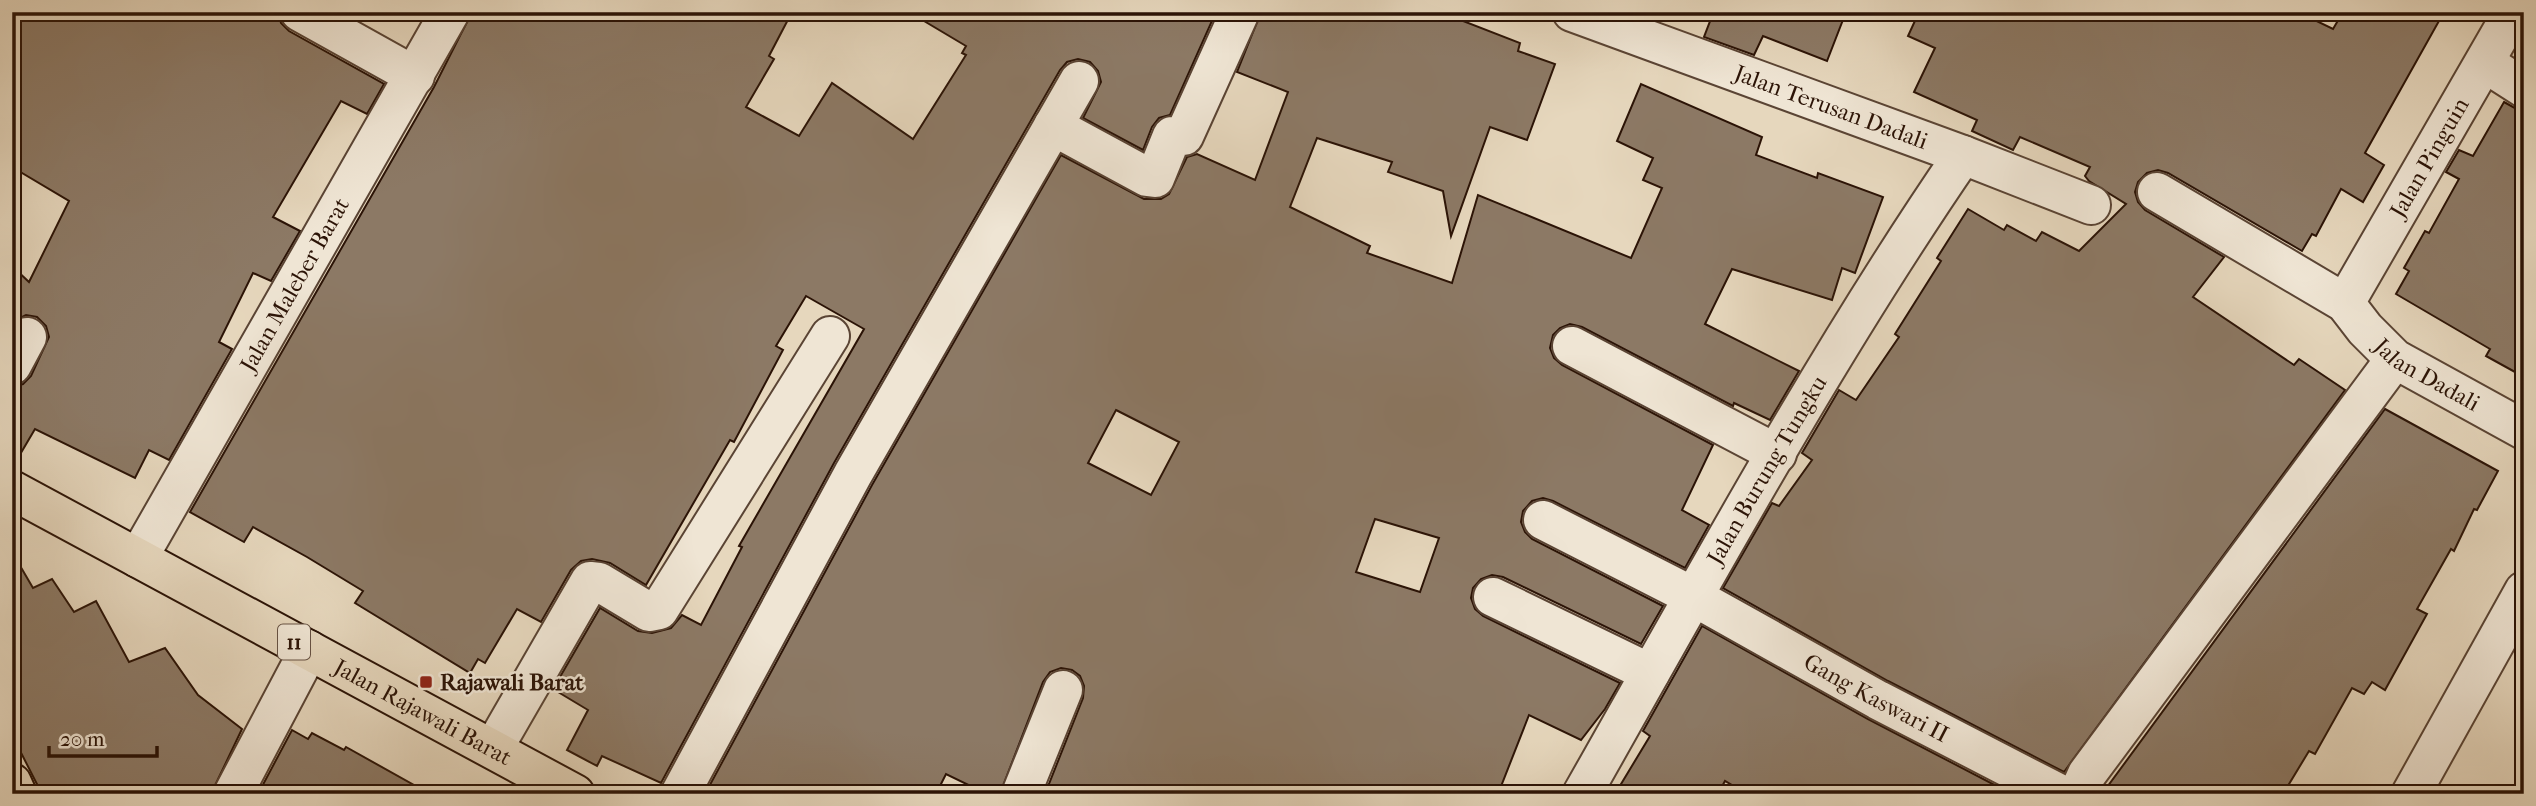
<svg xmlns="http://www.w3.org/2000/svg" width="2536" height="806" viewBox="0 0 2536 806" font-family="'IM FELL French Canon',serif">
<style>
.building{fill:#8c7965;stroke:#2b1306;stroke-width:2;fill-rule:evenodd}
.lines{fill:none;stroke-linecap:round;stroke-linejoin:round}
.minor-casing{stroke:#5a4434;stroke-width:42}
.highway-casing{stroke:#2b1306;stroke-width:42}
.minor{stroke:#efe5d4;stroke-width:38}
.highway{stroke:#e6d7bd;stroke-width:38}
.poi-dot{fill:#8f2418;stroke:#efe5d4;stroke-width:2.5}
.labels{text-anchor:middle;stroke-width:5;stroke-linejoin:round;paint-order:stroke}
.shield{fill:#efe5d4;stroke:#665244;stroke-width:2}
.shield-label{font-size:21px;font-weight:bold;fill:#2b1306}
.street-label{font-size:23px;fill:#2b1306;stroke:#efe5d4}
.poi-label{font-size:23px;font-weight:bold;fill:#2b1306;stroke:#efe5d4;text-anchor:start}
</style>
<rect width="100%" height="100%" fill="#e6d7bd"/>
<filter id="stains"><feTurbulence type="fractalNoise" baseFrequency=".00286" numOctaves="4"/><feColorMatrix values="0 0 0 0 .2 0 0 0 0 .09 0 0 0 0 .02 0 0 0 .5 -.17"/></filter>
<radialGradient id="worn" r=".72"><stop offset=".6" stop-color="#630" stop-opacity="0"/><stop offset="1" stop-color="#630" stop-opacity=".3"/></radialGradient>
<!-- building -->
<g class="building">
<path d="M12 12H278L281 23 289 31 384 84 367 114 341 101 273 217 300 231 271 281 253 273 219 342 232 349 169 460 149 450 135 478 35 429 12 468V387L23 384 31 376 49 337 46 326 37 317 26 315 12 322V266L29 282 69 201 12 167Z"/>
<path d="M472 12H792L769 56 774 59 746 107 799 136 832 83 913 139 966 55 962 53 966 46 909 12H1216L1170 115 1159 118 1152 127 1143 150 1083 118 1101 82 1098 71 1090 62 1078 59 1067 62 1060 70 834 463 661 783 602 756 597 766 567 750 588 710 553 689 600 608 638 631 652 633 671 628 682 615 701 625 742 547 739 546 864 329 806 296 776 346 783 350 734 442 730 440 646 585 610 563 592 559 581 561 571 570 541 622 517 609 485 663 478 659 470 673 355 603 363 591 307 557 253 527 244 542 190 512 434 87Z"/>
<path d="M1261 12H1440L1520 43 1518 51 1555 64 1527 140 1490 127 1451 236 1443 191 1388 172 1392 162 1317 138 1290 207 1370 246 1367 253 1452 283 1478 195 1631 258 1662 188 1643 180 1653 158 1617 141 1641 84 1762 137 1756 155 1817 178 1818 173 1883 197 1855 273 1842 268 1832 300 1732 269 1705 324 1799 371 1770 420 1734 403 1733 406 1582 327 1570 324 1560 328 1553 335 1550 348 1554 358 1562 365 1713 445 1682 510 1709 525 1685 568 1553 501 1543 498 1532 501 1523 511 1521 522 1525 532 1532 539 1663 606 1641 644 1503 577 1492 575 1481 579 1473 588 1471 598 1475 609 1483 616 1620 683 1605 709 1581 740 1529 715 1498 794H1045L1083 698 1084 686 1080 676 1072 670 1061 668 1050 672 1043 682 1000 794H987L946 774 936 794H705L872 485 1061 155 1144 199H1161L1169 194 1187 157 1197 154 1255 180 1288 92 1237 72ZM1116 410 1179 442 1151 495 1088 463ZM1375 519 1439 538 1420 592 1356 572Z"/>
<path d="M1707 12H1846L1827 61 1763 36 1754 55 1704 37 1712 16Z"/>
<path d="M1919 12H2298L2333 29 2343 12H2444L2365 153 2384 165 2363 202 2341 189 2316 236 2312 234 2302 251 2168 173 2158 170 2147 173 2138 182 2135 192 2138 202 2145 210 2224 257 2193 297 2294 365 2299 359 2345 390 2064 772 1888 681 1723 588 1772 503 1779 506 1812 460 1802 453 1839 390 1856 400 1899 337 1895 334 1941 261 1937 258 1968 209 2004 230 2007 225 2036 241 2042 232 2079 251 2126 204 2089 181 2085 176 2090 167 2020 137 2013 150 1972 131 1977 120 1914 92 1935 48 1908 36Z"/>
<path d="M2504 102 2524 113V377L2486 356 2490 349 2396 294 2409 271 2404 268 2425 231 2429 233 2459 179 2446 172 2459 150 2473 156Z"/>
<path d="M2385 409 2498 471 2477 510 2474 509 2454 551 2451 549 2417 609 2427 614 2385 690 2372 682 2364 694 2352 688 2315 754 2309 751 2283 794H2102Z"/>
<path d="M12 552 33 588 52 579 74 612 96 601 129 662 165 648 198 695 242 729 211 794H42L12 735Z"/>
<path d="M1702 626 1868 719 2012 794H1747L1725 781 1718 794H1615L1650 736 1643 731Z"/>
<path d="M292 730 308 739 312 733 344 750 346 747 430 794H258Z"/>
</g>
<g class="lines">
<!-- minor casing -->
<g class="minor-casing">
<g id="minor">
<path d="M300 12 415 76"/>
<path id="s1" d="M1572 12 1963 155 2091 205"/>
<path d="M2485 63 2524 88"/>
<path d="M1053 126 1147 177 1155 178 1172 136H1184L1240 12"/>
<path id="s2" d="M2157 192 2345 303 2365 329 2395 359 2524 430"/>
<path id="s3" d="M2345 303 2513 12"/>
<path d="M1572 346 1777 454"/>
<path d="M12 365 27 337"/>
<path id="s4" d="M1543 520 1694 597 1878 700 2060 794"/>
<path id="s5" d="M138 558 450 12"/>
<path d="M1493 597 1650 673"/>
<path d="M493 749 590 581 599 582 649 612 659 610 830 336"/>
<path d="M233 794 309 650"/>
<path d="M680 794 853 474 1079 81"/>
<path d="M1021 794 1063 690"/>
<path id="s6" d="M1582 794C1704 579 1823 359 1963 155"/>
<path d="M2078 794 2087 774 2395 359"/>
<path d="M2411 794 2524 591"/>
</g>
</g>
<!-- highway casing -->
<g class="highway-casing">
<g id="highway">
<path id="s7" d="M12 490 575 794"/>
<path d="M12 783 17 794"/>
</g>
</g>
<!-- minor -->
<use href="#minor" class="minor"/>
<!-- highway -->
<use href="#highway" class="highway"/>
</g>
<!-- markers -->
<rect class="poi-dot" x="419" y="675" width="14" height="14" rx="3.5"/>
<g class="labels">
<!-- shield labels -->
<rect class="shield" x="278" y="624.5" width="32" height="35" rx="5"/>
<g class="shield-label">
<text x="294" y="649">11</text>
</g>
<!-- street labels -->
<g class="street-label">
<text dy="8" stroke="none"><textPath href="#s1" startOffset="276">Jalan Terusan Dadali</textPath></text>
<text dy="8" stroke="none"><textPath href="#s3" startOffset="168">Jalan Pinguin</textPath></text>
<text dy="8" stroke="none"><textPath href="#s5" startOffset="315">Jalan Maleber Barat</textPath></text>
<text dy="8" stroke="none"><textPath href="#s2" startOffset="329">Jalan Dadali</textPath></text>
<text dy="8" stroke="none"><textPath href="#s6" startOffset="373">Jalan Burung Tungku</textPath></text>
<text dy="8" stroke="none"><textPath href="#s4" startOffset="378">Gang Kaswari II</textPath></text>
<text dy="8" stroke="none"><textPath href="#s7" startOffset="467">Jalan Rajawali Barat</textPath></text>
</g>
<!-- poi labels -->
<g class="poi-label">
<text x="440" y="690">Rajawali Barat</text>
</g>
</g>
<!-- margin -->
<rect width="2536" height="806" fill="none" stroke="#e6d7bd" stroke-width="42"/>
<rect x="14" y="14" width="2508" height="778" fill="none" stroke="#2b1306" stroke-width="3.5"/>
<rect x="21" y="21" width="2494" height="764" fill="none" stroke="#2b1306" stroke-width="2"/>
<!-- scale -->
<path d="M49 746v10h108v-10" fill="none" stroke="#2b1306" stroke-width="3.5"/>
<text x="60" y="746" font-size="21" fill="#2b1306" stroke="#efe5d4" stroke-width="5" paint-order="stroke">20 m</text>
<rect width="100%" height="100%" filter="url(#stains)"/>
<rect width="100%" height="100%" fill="url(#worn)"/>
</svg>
